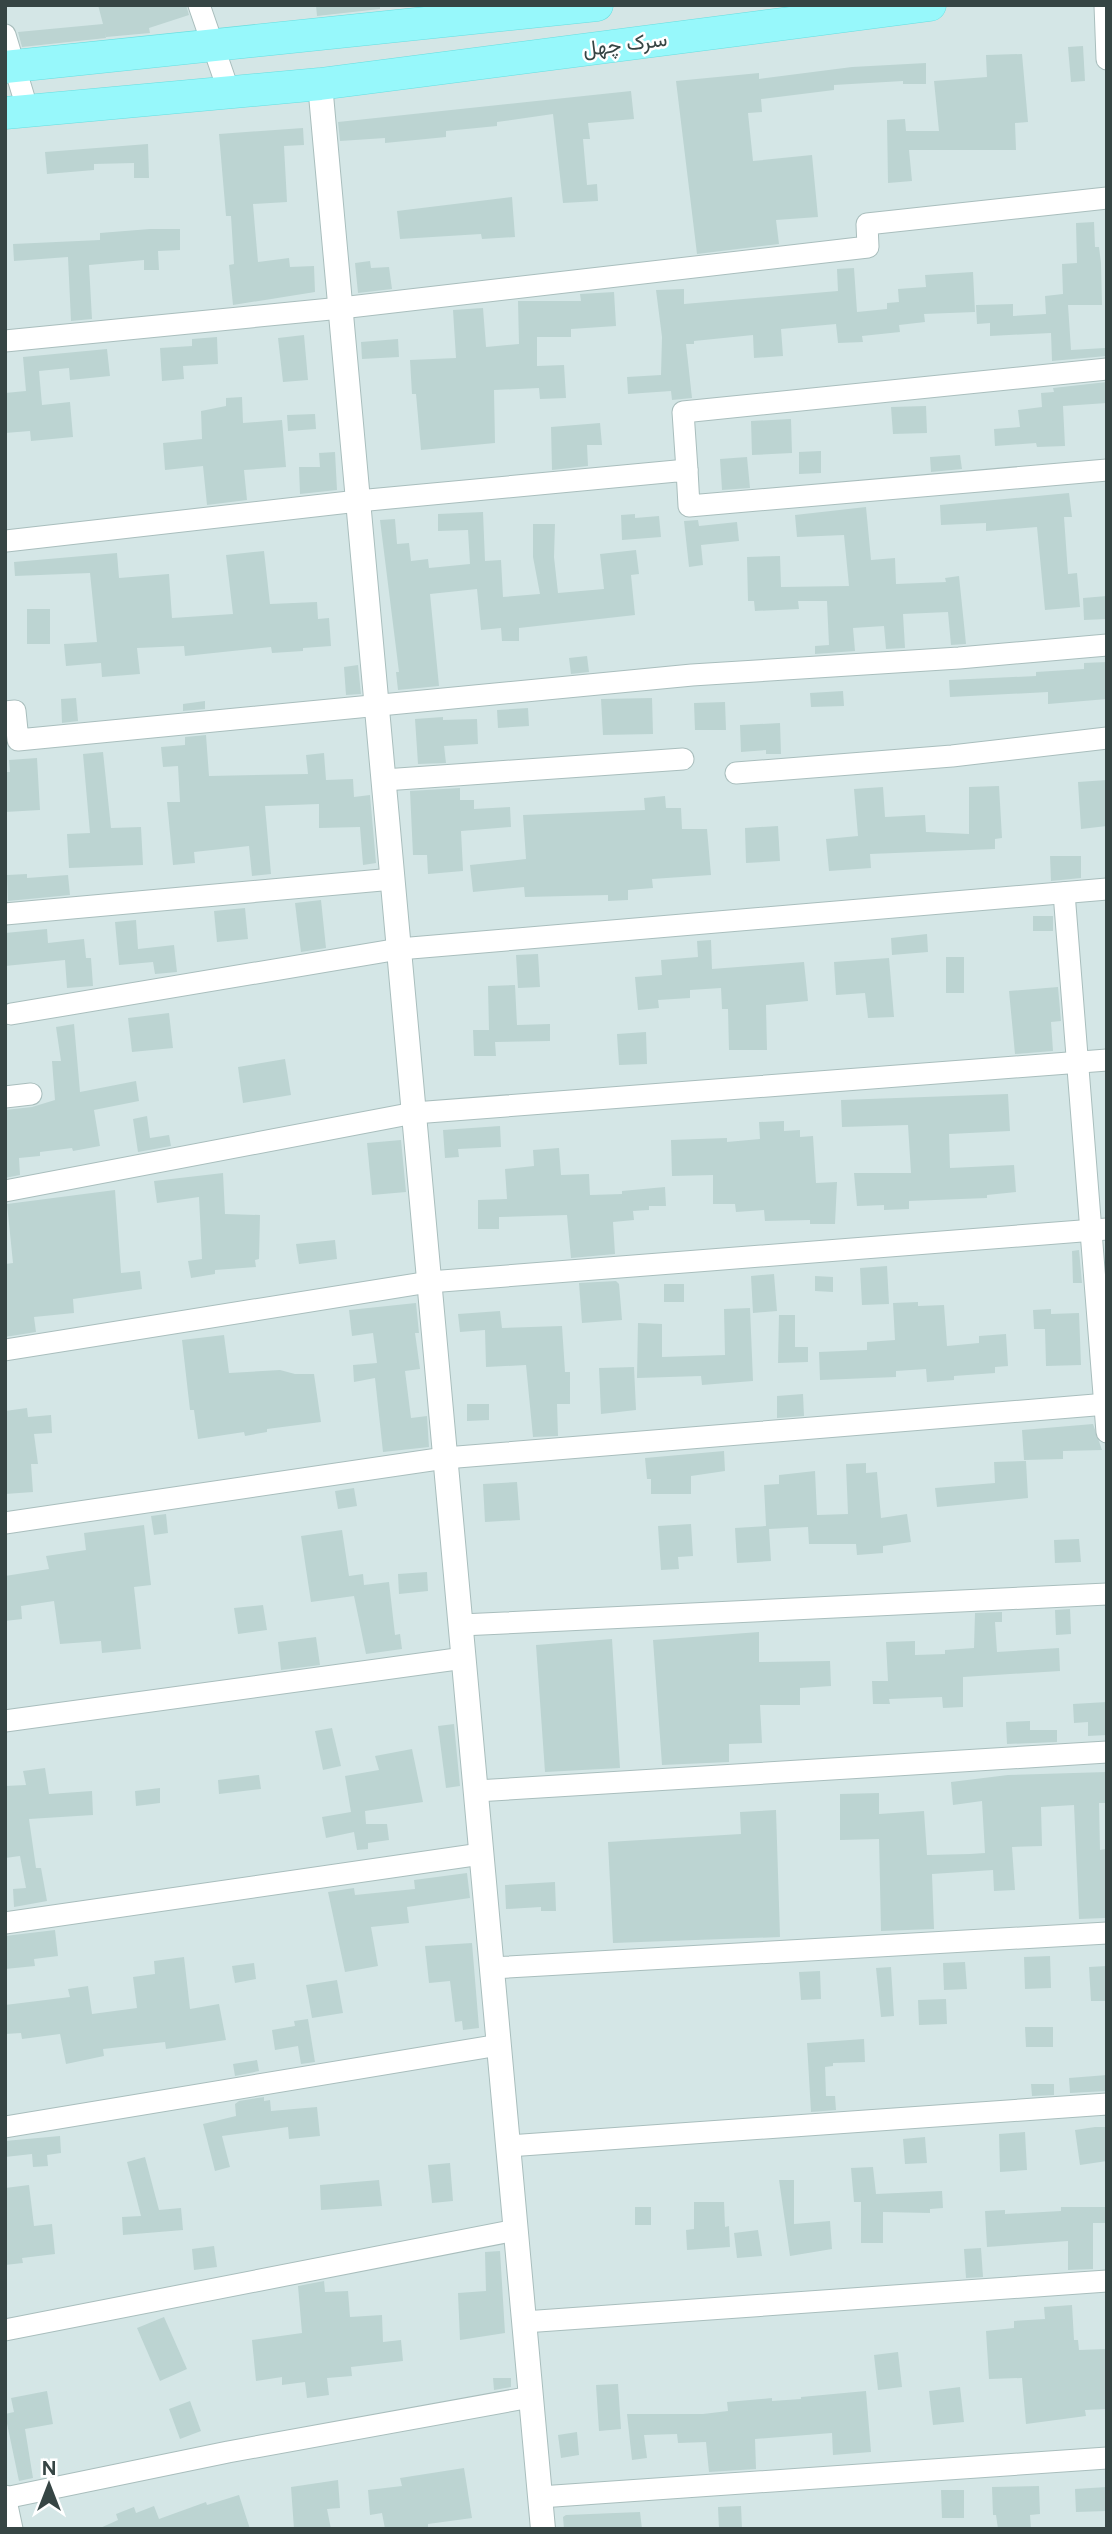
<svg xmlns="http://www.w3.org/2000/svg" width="1112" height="2534" viewBox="0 0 1112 2534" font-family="Figtree,Vazirmatn,sans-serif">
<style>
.residential{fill:#d4e6e6}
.building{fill:#bcd4d2}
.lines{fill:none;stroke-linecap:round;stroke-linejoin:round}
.minor-casing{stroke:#a9bebd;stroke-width:23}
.tertiary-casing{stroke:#a9bebd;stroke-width:26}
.primary-casing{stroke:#67dee0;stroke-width:33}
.minor{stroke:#fff;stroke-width:21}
.tertiary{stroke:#fff;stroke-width:24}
.primary{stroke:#97f8fb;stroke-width:32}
.labels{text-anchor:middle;stroke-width:5;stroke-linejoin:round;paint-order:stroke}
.street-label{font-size:21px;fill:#364544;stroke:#fff}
</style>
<rect width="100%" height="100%" fill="#e6f2f2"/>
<!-- residential -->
<rect class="residential" x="5" y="5" width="1102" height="2524"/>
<!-- building -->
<g class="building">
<path d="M98 5H186L189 15 149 28 150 33 106 37 105 33 106 38 22 47 18 32 103 24Z"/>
<path d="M316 5H380V9L317 16Z"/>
<path d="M1083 46 1085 81 1071 82 1068 47Z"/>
<path d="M1022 54 1028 122 1015 123 1016 150H909L912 181 888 183 887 120 905 119 906 131H939L934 81 987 77 986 55Z"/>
<path d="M926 63V84H903V81L834 85V90L761 99 762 112 748 113 753 161 812 155 818 217 776 220 779 244 697 254 676 81 759 73V79L852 67Z"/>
<path d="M631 91 634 119 588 123 590 139H583L587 185 597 184 598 201 563 203 553 114 497 122V126L446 131V137L385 143V138L340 141 338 122Z"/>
<path d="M303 128 304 145 284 146 287 202 253 204 255 228 258 262 289 258 290 267 314 266 315 292 233 305 229 265 234 264 231 216H226L219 134Z"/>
<path d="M148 144 149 178H134V163L94 164V170L47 174 45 152Z"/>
<path d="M512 197 515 237 482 239 481 234 400 239 397 211Z"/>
<path d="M1094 222 1095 247H1099L1101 263 1102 305H1068L1071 350 1105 348 1106 356 1052 361 1051 333 990 336V323L977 324 976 305 1013 304V316L1046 314 1045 296 1063 294 1062 264 1077 263 1076 223Z"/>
<path d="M150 229H180V250L158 251 159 270H144V260L89 265 92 319 71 321 68 257 14 261 13 244 100 240V233Z"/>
<path d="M370 261 371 268 389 267 392 289 358 293 355 263Z"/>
<path d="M854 268 857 312 887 309V303L899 302 898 289 926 287 925 275 973 272 975 312 924 314 925 322 899 325 900 332 862 336 863 342 838 343 836 324 781 329 783 356 754 358 753 335 694 341V344H686L692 398 672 400 671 391 628 394 627 377 661 375 662 337 656 290 684 289V304L838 291 837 269Z"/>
<path d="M614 292 616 326 571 329V337H537V366L564 365 566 398 540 399 539 388 494 390 495 443 421 450 416 394H412L410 360 456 358 453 310 483 308 486 347 519 344 518 301H581L580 294Z"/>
<path d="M304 335 308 380 283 382 278 338Z"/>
<path d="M217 337 218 364 183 366 184 379 162 381 160 348 192 346V339Z"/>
<path d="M398 339 399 357 362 359 361 342Z"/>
<path d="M107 349 110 376 70 380 69 368 39 371 42 405 70 402 73 437 31 441 30 431 5 433V393L26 391 23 357Z"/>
<path d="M1107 382V403L1063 406 1065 446 1037 447 1036 443 995 446 994 429 1020 427 1018 410 1042 407 1041 393 1054 392 1053 388Z"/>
<path d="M242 397 243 423 282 420 286 467 244 470 247 500 207 505 203 466 165 470 163 443 202 439 201 411 226 406V398Z"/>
<path d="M926 406 927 433 893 434 891 407Z"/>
<path d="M315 414 316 429 288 431 287 415Z"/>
<path d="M791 419 792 453 752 455 751 421Z"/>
<path d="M600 423 602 445H587L588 466 552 470 551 427Z"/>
<path d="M821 451V473L799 474V452Z"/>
<path d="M335 452 337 490 300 494 299 467H320L319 453Z"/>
<path d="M960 455 962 469 931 472 930 457Z"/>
<path d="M747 457 750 488 722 490 720 459Z"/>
<path d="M1069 493 1072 517H1064L1068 574 1077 573 1080 607 1045 610 1037 527 986 531V523L941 525 940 505Z"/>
<path d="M866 507 871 560 895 558 896 584 946 582 945 578 959 576 966 644 951 645 948 612 903 614 905 648 886 649 884 626 853 628 855 651 815 654V646L829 645 827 601H798L799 609 755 611 754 601H748L747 557 780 556 781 587 849 586 844 535 797 537 795 515Z"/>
<path d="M483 512 485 561 501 560 503 597 540 594 533 557V524H555L554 557 558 593 604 589 600 554 636 550 639 574 631 575 635 615 519 628V641H502L501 628 481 630 477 589 430 594 439 686 398 690 396 672H399L380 520 395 519 397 544 409 543 411 561 428 559 429 568 470 564 468 530 438 531V514Z"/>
<path d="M635 514V518L659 516 661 537 622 540 621 515Z"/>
<path d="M698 520 699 526 737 522 739 541 701 545 703 565 689 567 684 521Z"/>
<path d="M264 551 270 604 317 602 318 619 329 618 331 646 303 648V651L272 653 271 647 185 656 184 646 137 648 140 674 102 677 101 663 66 666 64 644 97 642 90 573 15 576 14 562 117 553 119 578 169 574 172 618 233 614 226 555Z"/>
<path d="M1107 596V619L1084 620 1083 598Z"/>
<rect x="27" y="609" width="23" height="35"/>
<path d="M587 656 589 672 571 674 569 658Z"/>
<path d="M1107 662V699L1048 704V692L950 697 949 680 1036 676V672L1084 669V663Z"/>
<path d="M358 665 361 694 346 695 344 667Z"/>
<path d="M843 691 844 706 811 707 810 693Z"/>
<path d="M76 698 78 721 62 723 61 699Z"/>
<path d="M652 698 653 734 603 735 601 699Z"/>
<path d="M205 701V709L183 711V704Z"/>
<path d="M725 702 726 730H695L694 703Z"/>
<path d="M528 708 529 726 498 728 497 710Z"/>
<path d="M443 717V720L477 719 478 744 444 746 446 763 418 764 415 719Z"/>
<path d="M780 723 781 754H766V750L741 752 740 725Z"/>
<path d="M206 735 209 776 308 774 306 755 324 753 326 780 353 779 354 797 370 795 376 863 363 865 360 827 319 828V804L265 806 271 874 252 876 249 846 194 852 195 863 173 865 167 802H180L178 766 163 767 161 747 185 745V737Z"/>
<path d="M103 752 111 828 141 827 143 865 69 868 67 834 90 833 83 754Z"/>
<path d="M37 758 40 810 5 812V772H10L9 760Z"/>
<path d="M1107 780V826L1081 829 1078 782Z"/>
<path d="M999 786 1002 838 995 839V849L870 854 871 868 829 871 826 839 858 836 854 789 883 787 885 817 925 815 926 832 969 834V787Z"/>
<path d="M460 788V800H474V809L510 807 511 827 461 831 463 871 428 874 427 855H413L410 791Z"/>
<path d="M665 796 666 808H681L682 829H707L711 875 652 879 653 888 628 890V900L608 901V895L525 897 524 887 473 892 470 865 526 859 523 815 645 810 644 798Z"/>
<path d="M778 826 780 861 746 863 745 828Z"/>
<path d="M1050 856H1081V878L1051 881Z"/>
<path d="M27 874V878L68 875 70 895 8 901 7 875Z"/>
<path d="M321 900 326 948 301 952 295 903Z"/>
<path d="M245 908 248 939 217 942 214 911Z"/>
<rect x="1033" y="916" width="20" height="15"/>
<path d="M136 920 138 949 174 945 177 972 155 974 153 962 119 965 115 922Z"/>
<path d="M47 929 48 943 84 939 86 958H91L93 986 67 988 65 960 5 966V933Z"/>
<path d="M927 934 928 952 892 955 891 938Z"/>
<path d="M711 940 712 969 804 962 808 1001 766 1005 767 1050H729L728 1009H722L721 988 690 990V998L658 1000 659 1008 638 1010 635 977 662 975 661 960 698 957 697 941Z"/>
<path d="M538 954 540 987 518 988 516 955Z"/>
<rect x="946" y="957" width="18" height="36"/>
<path d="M889 958 894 1017 868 1018 865 993 836 995 834 962Z"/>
<path d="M515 985 517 1025 550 1024V1041L495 1042 496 1056H474L473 1030H489L488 986Z"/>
<path d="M1058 987 1061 1021 1051 1022 1053 1051 1015 1054 1009 991Z"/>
<path d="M169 1013 173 1048 132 1052 128 1018Z"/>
<path d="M74 1024 80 1092 136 1081 139 1101 94 1110 100 1146 73 1151 72 1148 40 1152V1156L19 1158 20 1175 5 1178V1110L32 1107 55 1100 52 1061H61L56 1027Z"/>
<path d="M646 1032 647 1064 619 1065 617 1034Z"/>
<path d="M285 1059 291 1095 243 1103 238 1067Z"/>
<path d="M1008 1094 1010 1131 949 1134 950 1168 1014 1165 1016 1192 987 1195V1198L909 1201V1209L884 1210V1205L857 1206 854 1173H911L908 1125 842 1127 841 1100Z"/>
<path d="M147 1116 150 1138 169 1135 171 1146 138 1152 133 1119Z"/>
<path d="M784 1121V1131L800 1130V1137L813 1136 816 1183 837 1182 835 1224H810V1220L765 1221 764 1210 736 1212 735 1204H713V1175L672 1176 671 1140 727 1138V1142L760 1139 759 1122Z"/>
<path d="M500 1126 501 1147 458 1149 459 1157 445 1158 443 1130Z"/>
<path d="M401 1140 406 1192 372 1195 367 1143Z"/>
<path d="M559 1148 561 1175 589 1174 590 1195 622 1194V1191L665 1187 666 1206H649V1210L633 1211 634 1220 613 1222 615 1254 571 1258 567 1215 499 1217V1229H478V1200L507 1199 505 1169 534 1166 533 1150Z"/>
<path d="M223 1173 225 1214 260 1215 259 1259 255 1260 256 1267 215 1270V1274L191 1278 188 1261 202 1259 199 1197 157 1203 154 1181Z"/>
<path d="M115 1190 121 1273 140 1271 142 1289 73 1299 74 1313 34 1317 36 1332 5 1337V1264L13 1263 7 1204Z"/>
<path d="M335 1240 337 1259 299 1264 296 1244Z"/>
<path d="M1079 1250 1082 1283H1073L1072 1251Z"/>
<path d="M887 1266 889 1304 862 1305 860 1268Z"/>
<path d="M774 1274 777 1311 753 1313 751 1276Z"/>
<path d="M815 1276 833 1277V1292L815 1291Z"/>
<path d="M616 1281 619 1284 622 1320 582 1323 579 1283Z"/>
<rect x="664" y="1284" width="20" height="18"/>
<path d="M918 1302V1306L944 1305 947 1346 979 1343V1336L1006 1334 1008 1366 995 1367V1373L954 1376V1380L927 1382 926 1369 896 1371V1377L820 1380 819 1352 867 1350V1342L895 1340 893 1303Z"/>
<path d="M416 1303 419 1333H415L420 1369 405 1371 411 1418 427 1416 429 1447 383 1452 375 1378 354 1382 353 1365 377 1363 373 1333 352 1336 349 1310Z"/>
<path d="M750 1308 753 1381 702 1385 701 1376 637 1378 638 1323 662 1324V1357L725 1355 724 1309Z"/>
<path d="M1051 1309V1314L1079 1313 1081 1365 1046 1366 1045 1329H1034L1033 1310Z"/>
<path d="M500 1311 502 1328 562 1326 565 1372H570V1404H557L558 1436 533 1437 526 1365 486 1367 485 1330 460 1332 458 1314Z"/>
<path d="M779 1315H795V1347H808V1362L778 1363Z"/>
<path d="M224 1335 229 1373 280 1370 295 1374H314L321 1422 267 1429V1432L245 1436 244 1432 198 1439 194 1410H190L182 1340Z"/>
<path d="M634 1367 636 1410 601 1414 599 1368Z"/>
<path d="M803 1394 804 1416 777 1418V1396Z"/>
<path d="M467 1404H489V1420L467 1421Z"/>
<path d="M27 1408 28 1417 51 1415 52 1433 34 1434 38 1464H31L33 1492 5 1494V1411Z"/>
<path d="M1093 1424 1102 1450 1063 1451V1459L1024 1460 1022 1430Z"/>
<path d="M724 1451 725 1471 691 1476V1494H651V1479H647L645 1458Z"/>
<path d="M1026 1461 1028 1498 937 1507 935 1488 995 1483 994 1462Z"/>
<path d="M866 1463V1473L877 1472 881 1518 907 1514 911 1542 883 1546V1553L857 1555 856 1544H809L808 1527 769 1529 771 1561 737 1563 735 1528 766 1526 764 1485 779 1484V1475L815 1471 817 1515 848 1514 846 1464Z"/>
<path d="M517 1482 520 1520 485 1522 483 1484Z"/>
<path d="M354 1488 357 1506 338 1509 335 1491Z"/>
<path d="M166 1514 168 1533 154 1535 151 1516Z"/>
<path d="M691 1524 693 1556 678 1557 679 1569 661 1570 658 1526Z"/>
<path d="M144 1525 151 1585 134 1587 141 1649 102 1653 101 1641 60 1644 54 1601 21 1606 22 1619 5 1621V1576L49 1569 46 1556 86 1550 84 1533Z"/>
<path d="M342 1530 349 1576 363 1574 364 1585 389 1582 395 1635 400 1634 402 1649 366 1654 354 1596 311 1602 301 1536Z"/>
<path d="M1079 1539 1081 1562 1055 1563 1054 1540Z"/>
<path d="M427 1572 428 1591 399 1594 398 1574Z"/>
<path d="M263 1605 267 1630 238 1634 234 1608Z"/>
<path d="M1070 1609 1071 1634 1056 1635 1055 1610Z"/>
<path d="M1002 1612V1622H995L997 1652 1059 1648 1060 1671 963 1677V1707L943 1708 942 1697 889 1699 890 1704H873L872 1681H888L886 1642 915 1641V1655L945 1654V1650L974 1648 975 1613Z"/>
<path d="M759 1632V1662L830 1661 831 1686 800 1688V1705H760L762 1743 729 1744V1762L662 1765 653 1640Z"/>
<path d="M316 1637 320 1665 281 1670 278 1642Z"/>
<path d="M612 1639 620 1768 545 1772 536 1645Z"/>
<path d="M1107 1702V1735L1088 1736V1722L1074 1723 1073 1704Z"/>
<path d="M1030 1721V1730H1057V1742L1007 1744 1006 1722Z"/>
<path d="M454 1724 460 1786 446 1788 438 1726Z"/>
<path d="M332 1728 341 1766 323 1770 315 1731Z"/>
<path d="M412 1749 423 1802 365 1811 366 1824H387L389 1840 368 1843V1849L357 1850 354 1832 326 1838 322 1817 351 1812 345 1776 379 1770 375 1756Z"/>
<path d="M45 1768 49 1794 92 1791 93 1815 29 1819 36 1868H41L47 1901 14 1907 13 1889 26 1888 20 1856 5 1858V1786L26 1785 23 1771Z"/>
<path d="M1107 1772V1803H1099L1100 1850 1106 1849 1107 1859 1105 1918 1079 1919 1074 1805 1041 1807 1042 1846 1012 1847 1015 1890 994 1891 993 1870 932 1874 934 1929 881 1931 879 1839 840 1840V1794L879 1793V1814L924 1811 927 1855 970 1854 985 1853 982 1801 953 1805 951 1782 1008 1775Z"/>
<path d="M259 1775 261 1789 219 1794 218 1780Z"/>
<path d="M160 1788V1803L136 1806 135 1791Z"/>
<path d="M776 1810 780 1937 613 1943 608 1842 741 1834 740 1812Z"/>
<path d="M467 1873 470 1898 407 1907 409 1923 371 1927 378 1966 345 1972 328 1892 354 1888 355 1895 415 1889 414 1880Z"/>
<path d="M555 1882 556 1911H541V1907L506 1909 505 1885Z"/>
<path d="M55 1930 58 1956 34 1959 35 1966 5 1969V1936Z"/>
<path d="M472 1943 479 2028 463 2030 462 2021 455 2022 450 1981 429 1983 425 1946Z"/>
<path d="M1050 1956 1051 1988 1025 1989 1024 1957Z"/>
<path d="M184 1957 190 2009 219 2004 226 2040 166 2049 165 2042 103 2049 104 2056 66 2064 60 2034 22 2039 21 2033 5 2034V2005L70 1997 68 1989 88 1986 92 2014 137 2008 133 1977 155 1974 154 1961Z"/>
<path d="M965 1962 967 1989 944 1990 943 1963Z"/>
<path d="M254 1963 256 1979 235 1983 232 1966Z"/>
<path d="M1107 1966V2001H1091L1089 1967Z"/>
<path d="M891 1967 894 2016 881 2017 876 1968Z"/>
<path d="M820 1971 821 1999 801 2000 799 1972Z"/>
<path d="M337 1980 343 2013 312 2018 306 1985Z"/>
<path d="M946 1999 947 2024 919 2025 918 2000Z"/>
<path d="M308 2019 315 2062 301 2064 298 2046 275 2050 272 2030 295 2026 294 2021Z"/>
<path d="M1025 2027H1053V2047H1026Z"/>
<path d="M864 2039 865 2062 833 2063V2066L825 2067 826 2096H835L836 2110 811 2112 807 2043Z"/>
<path d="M257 2060 259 2071 235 2076 233 2064Z"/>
<path d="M1107 2075V2091L1070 2093 1069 2078Z"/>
<path d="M1031 2084H1054V2095L1032 2096Z"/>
<path d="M264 2097V2101L270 2100 271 2111 317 2107 320 2136 289 2139 288 2127 222 2136 230 2167 215 2171 203 2124 236 2116 235 2104 239 2101Z"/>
<path d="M1095 2127H1107V2161L1080 2165 1075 2130Z"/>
<path d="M1025 2132 1027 2170 1000 2172 999 2134Z"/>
<path d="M60 2136 61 2153 47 2155 48 2166 33 2167 32 2154 5 2157V2141Z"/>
<path d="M925 2137 927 2163 905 2164 903 2139Z"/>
<path d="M145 2157 159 2210 181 2208 183 2230 123 2235 122 2217 141 2216 127 2162Z"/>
<path d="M450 2163 453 2201 432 2203 428 2165Z"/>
<path d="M873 2167 876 2194 942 2191 943 2208 930 2209V2213L883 2212V2243H861V2202H854L851 2168Z"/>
<path d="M379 2180 382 2206 321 2210 320 2185Z"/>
<path d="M779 2180H794V2224L830 2221 832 2249 790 2256Z"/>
<path d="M29 2185 34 2226 52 2224 55 2254 22 2258 23 2263 5 2265V2188Z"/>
<path d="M694 2202H724L725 2227 729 2226 730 2247 687 2250 686 2230 694 2229Z"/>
<rect x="635" y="2207" width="16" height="18"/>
<path d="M1061 2207H1107V2223H1093V2269L1068 2270V2241L987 2247 985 2211 1005 2210V2214L1061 2211Z"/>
<path d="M758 2230 762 2256 737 2258 734 2233Z"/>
<path d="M214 2246 217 2267 194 2270 192 2249Z"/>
<path d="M981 2248 983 2277 966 2278 964 2249Z"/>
<path d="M500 2251 505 2333 460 2340 458 2293 486 2291 485 2252Z"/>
<path d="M324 2281 325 2292 348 2291 350 2317 382 2315 383 2342 401 2340 403 2361 351 2367 352 2376 327 2378 329 2395 307 2398 305 2382 282 2385V2377L256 2381 252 2340 302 2333 298 2286Z"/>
<path d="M1072 2305 1074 2340H1078L1079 2350 1107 2349V2409L1085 2410 1086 2416 1026 2424 1022 2378 989 2379 986 2331 1014 2328V2321L1045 2319 1044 2307Z"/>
<path d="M164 2317 187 2369 160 2381 137 2328Z"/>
<path d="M898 2352 902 2387 878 2390 874 2355Z"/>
<path d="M493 2378H511V2387L494 2390Z"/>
<path d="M618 2384 621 2429 599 2431 596 2385Z"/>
<path d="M960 2387 964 2422 933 2425 929 2391Z"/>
<path d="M47 2391 53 2424 25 2429 33 2478 19 2481 5 2414 14 2412 11 2398Z"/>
<path d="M866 2391 871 2452 833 2455 832 2433 755 2439 756 2469 709 2472 706 2442 678 2443 677 2434 644 2435 647 2458 632 2460 627 2414H703L728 2411 727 2402 772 2398V2401L801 2399V2397Z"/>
<path d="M190 2401 201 2431 180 2439 169 2409Z"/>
<path d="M577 2432 579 2455 561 2458 558 2435Z"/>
<path d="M464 2468 472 2518 428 2524V2527L416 2529H385L382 2513 370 2515 368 2490 402 2486 400 2478Z"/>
<path d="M338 2480 340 2508 327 2509 331 2529H294L291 2487Z"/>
<path d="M1039 2486 1040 2514 1030 2515 1031 2529H998L996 2515H993L992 2487Z"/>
<path d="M1107 2487V2511L1076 2512 1075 2489Z"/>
<path d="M941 2490H964V2518H942Z"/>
<path d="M239 2495 250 2529H98L118 2520 116 2514 134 2507 136 2513 154 2506 159 2519 206 2502 207 2505Z"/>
<path d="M741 2506 742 2529H719L718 2507Z"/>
<path d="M640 2512 642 2529H564L563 2517 566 2515Z"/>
</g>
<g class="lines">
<!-- minor casing -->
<g class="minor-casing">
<g id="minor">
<path d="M199 5 229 92"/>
<path d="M1105 5 1107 59"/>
<path d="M5 35 28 111"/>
<path d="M5 341 341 308 868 247 867 224 1107 198"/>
<path d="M687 470 683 412 1107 369"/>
<path d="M6 541 358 501 687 470 689 506 1107 470"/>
<path d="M5 712 15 711 18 740 692 675 959 658 1107 645"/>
<path d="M736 773 952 756 1107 738"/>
<path d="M384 780 683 759"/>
<path d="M1064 893 1107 1432"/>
<path d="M5 914 393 879"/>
<path d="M11 1014 399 949 1107 889"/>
<path d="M5 1097 31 1094"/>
<path d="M5 1191 414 1113 1107 1060"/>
<path d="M5 1350 429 1282 1107 1229"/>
<path d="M5 1523 445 1458 1107 1404"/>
<path d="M461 1625 1107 1594"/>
<path d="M5 1721 464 1658"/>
<path d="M476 1791 1107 1752"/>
<path d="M5 1923 481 1854"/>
<path d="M492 1968 1107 1933"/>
<path d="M5 2127 499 2045"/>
<path d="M508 2146 1107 2104"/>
<path d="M524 2322 1107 2281"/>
<path d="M5 2330 516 2230"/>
<path d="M5 2496 12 2529"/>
<path d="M540 2497 1107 2458"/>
<path d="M5 2498 228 2452 531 2397"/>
</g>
</g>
<!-- tertiary casing -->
<g class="tertiary-casing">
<path id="tertiary" d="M320 84 543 2529"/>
</g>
<!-- primary casing -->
<g class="primary-casing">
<g id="primary">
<path d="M5 67 597 5"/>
<path d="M5 113 320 84 930 5"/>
</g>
</g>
<!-- minor -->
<use href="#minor" class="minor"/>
<!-- tertiary -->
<use href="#tertiary" class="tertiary"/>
<!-- primary -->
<use href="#primary" class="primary"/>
</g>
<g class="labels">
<!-- street labels -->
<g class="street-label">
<text transform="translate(625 44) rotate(-7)" y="7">سرک چهل</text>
</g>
</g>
<!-- border -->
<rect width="1112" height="2534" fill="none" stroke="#364544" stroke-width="14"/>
<!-- north arrow -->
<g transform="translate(49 2485)" stroke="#ffffff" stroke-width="5" paint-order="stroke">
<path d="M0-5L12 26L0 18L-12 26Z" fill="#364544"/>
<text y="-10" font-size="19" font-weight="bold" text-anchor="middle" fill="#364544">N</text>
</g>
</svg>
